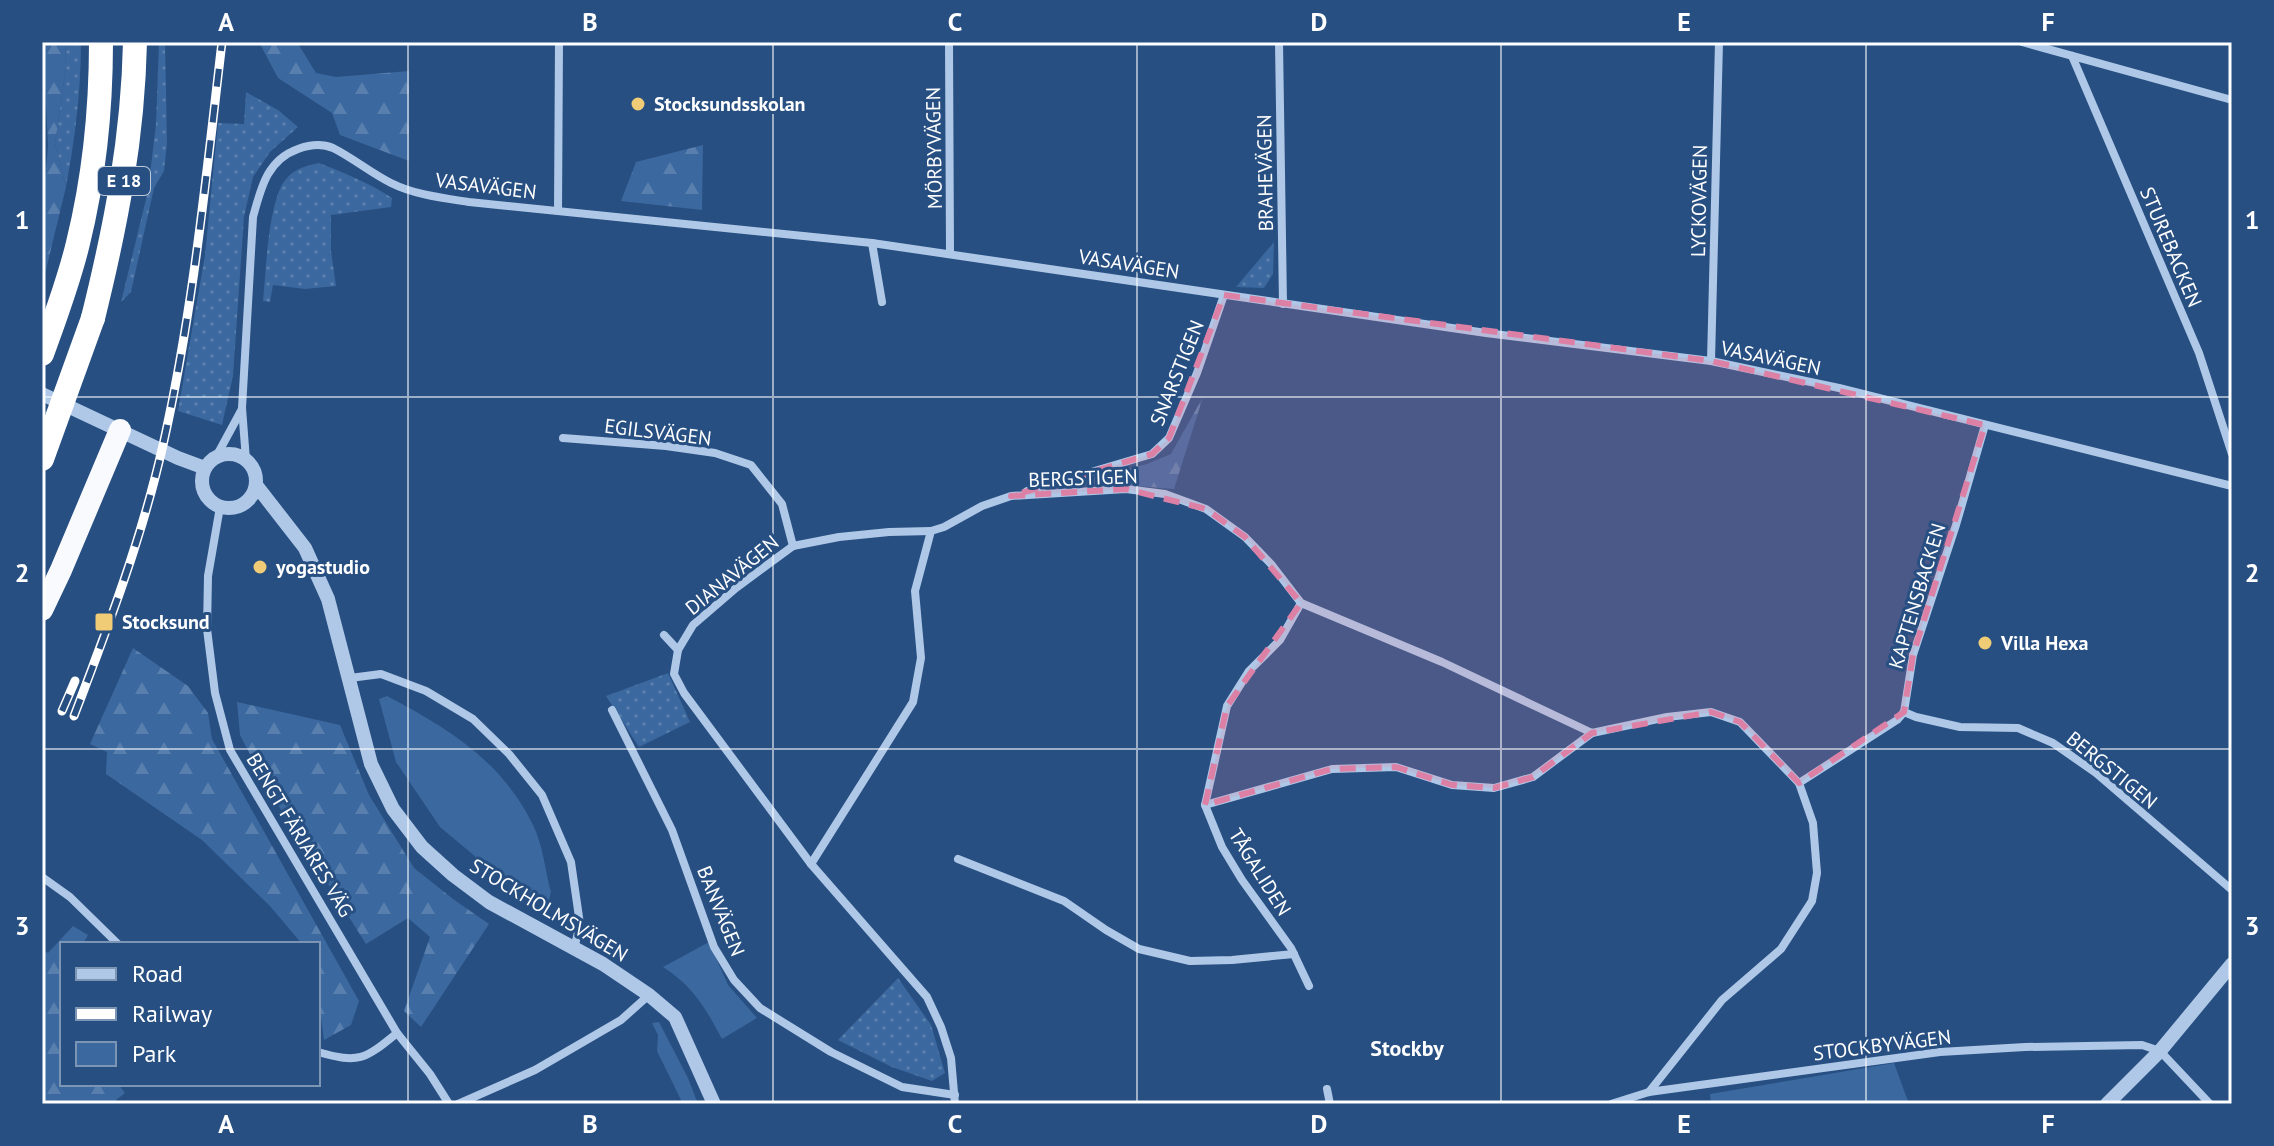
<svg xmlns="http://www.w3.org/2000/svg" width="2274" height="1146" viewBox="0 0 2274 1146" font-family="'PT Sans',sans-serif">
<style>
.grass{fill:url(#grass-dots)}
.forest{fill:url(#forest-firs)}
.park{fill:#3b689f}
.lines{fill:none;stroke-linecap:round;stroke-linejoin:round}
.minor{stroke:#afc8e7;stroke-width:8}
.tertiary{stroke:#afc8e7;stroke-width:14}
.trunk{stroke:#f8fafe;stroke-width:22}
.motorway{stroke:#fff;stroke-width:24}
.rail-casing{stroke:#fff;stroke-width:9}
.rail{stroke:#274f82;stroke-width:6;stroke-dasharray:18;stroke-linecap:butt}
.motorway-bridge{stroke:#fff;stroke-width:24}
.marked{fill:#dd80a5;fill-opacity:0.2;stroke:#dd80a5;stroke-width:6;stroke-dasharray:16 10;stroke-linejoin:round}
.grid{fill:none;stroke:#fff;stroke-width:2;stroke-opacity:0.55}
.poi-dot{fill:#efcc75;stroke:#274f82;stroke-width:3}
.labels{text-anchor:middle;stroke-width:6;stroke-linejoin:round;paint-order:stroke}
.shield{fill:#274f82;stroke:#becada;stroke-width:2}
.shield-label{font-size:18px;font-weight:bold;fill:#fff}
.poi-label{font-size:20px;font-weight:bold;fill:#fff;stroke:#274f82;text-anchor:start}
.street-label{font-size:20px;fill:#fff;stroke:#274f82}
.neighbourhood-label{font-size:22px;font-weight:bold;fill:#fff;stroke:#274f82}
.neatline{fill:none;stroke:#fff;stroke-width:3}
.grid-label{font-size:26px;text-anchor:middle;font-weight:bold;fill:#fff}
</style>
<defs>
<pattern id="grass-dots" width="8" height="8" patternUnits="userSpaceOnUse" patternTransform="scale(2)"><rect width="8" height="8" fill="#3b689f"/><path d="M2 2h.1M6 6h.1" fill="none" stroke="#587fad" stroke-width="1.8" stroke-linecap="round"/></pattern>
<pattern id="forest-firs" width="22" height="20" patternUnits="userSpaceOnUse" patternTransform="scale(2)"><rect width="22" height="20" fill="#3b689f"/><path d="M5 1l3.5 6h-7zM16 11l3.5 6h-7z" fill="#587fad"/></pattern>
</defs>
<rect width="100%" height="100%" fill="#274f82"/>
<!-- grass -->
<g class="grass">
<path d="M65 42H81C81 91 75 139 66 187L55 144 66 67Z"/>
<path d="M159 42H165L167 143 164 171 154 188 131 292 121 302 148 191 156 124Z"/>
<path d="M246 92 278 110 298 127 270 152 253 177 244 217 233 376 222 425 178 411 205 255 218 123 244 124Z"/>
<path d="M319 163C345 173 369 183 392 198L391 207 331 215V251L336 286 305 289 273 285 270 302 263 301C266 272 268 200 286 179 295 168 306 166 319 163Z"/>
<path d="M1274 242 1273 274 1264 288 1236 287Z"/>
<path d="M668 673 690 722 639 747 606 696Z"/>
<path d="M898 978 931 1025 945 1073 932 1081 892 1067 838 1040Z"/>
</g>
<!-- forest -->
<g class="forest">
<path d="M43 42H65L66 67 55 144 66 187 44 278 42 277V212L48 146Z"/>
<path d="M259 42H297L316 73 336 77 409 71V161L340 135 332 113 278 78Z"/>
<path d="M703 145 702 210 621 201 636 162Z"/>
<path d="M1203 397 1174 489 1099 483 1047 491 1147 464 1171 454Z"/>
<path d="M133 648 188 686 208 713 212 739 359 1001 351 1025 324 1040 318 996V944H302L270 906 202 840 106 774 107 752 90 744Z"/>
<path d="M237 702 340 725 369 795 414 868 453 899 489 924 421 1027 404 1011 430 937 408 918 366 944 268 789 240 735Z"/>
<path d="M73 926 88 935 83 944H62V1084H118L125 1093 111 1104H42V949L48 953Z"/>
</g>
<!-- park -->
<g class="park">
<path d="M387 696C448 728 502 761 533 825 543 845 545 870 551 892L549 900 518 888 483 863 440 827 396 762 379 699Z"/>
<path d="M709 942 728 985 757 1018 722 1039C706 1009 693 986 663 967Z"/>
<path d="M659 1022 688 1078 698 1104H680L681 1100 657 1051 658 1035 652 1023Z"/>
<path d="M1894 1063 1909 1104H1711L1710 1094Z"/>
</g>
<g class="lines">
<!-- minor -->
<g class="minor">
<path d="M949 42 950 253"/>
<path d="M1279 42 1283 304"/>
<path d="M2022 42 2232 100"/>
<path d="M2072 56 2199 353 2232 454"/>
<path d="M558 211 559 42"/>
<path d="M872 243 882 302"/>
<path d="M1711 361 1719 42"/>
<path d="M563 438 666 446 715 453 751 465 782 504 793 546"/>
<path d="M216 457 242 409"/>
<path d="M246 460 242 408 253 217C261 188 267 160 298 149 309 145 321 143 333 148 353 158 371 173 391 183 415 195 443 198 469 202L872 243 1486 333 1711 361 1839 388 2232 486"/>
<path d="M1027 491 1152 454 1169 438 1197 373 1224 295"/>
<path d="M220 507 208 576 207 629 215 693 230 750 397 1033 430 1074 449 1104"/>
<path d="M931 531 889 532 839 537 793 546 736 588 693 625 678 650 674 674 684 693 811 864 927 997 941 1027 951 1058 955 1104"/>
<path d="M1301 603 1280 640 1249 671 1227 706 1205 805 1222 847 1242 880 1291 948 1309 986"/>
<path d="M664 635 678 650"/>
<path d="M350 678 381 674 426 691 473 719 509 754 542 795 571 862 580 924 574 949"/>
<path d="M612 710 672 830 714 947 734 980 760 1008 831 1052 902 1087 955 1095"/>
<path d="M1904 712 1916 717 1960 727 2018 728 2053 743 2096 773 2232 890"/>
<path d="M1205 805 1332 769 1396 767 1452 785 1494 788 1533 777 1592 733"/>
<path d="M958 859 1064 901 1106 930 1139 949 1190 961 1232 960 1294 954"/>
<path d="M811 864 913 702 921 658 915 591 931 531 944 527 982 506 1011 496 1126 489 1165 494 1206 509 1245 537 1271 564 1301 603 1442 662 1592 733 1667 717 1711 712 1740 722 1799 783"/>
<path d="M42 877 70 897 118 944"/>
<path d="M318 1052C360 1064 365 1059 397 1033"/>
<path d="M1327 1089 1330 1104"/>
<path d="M1649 1092 1722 1000 1781 949 1812 901 1817 873 1813 823 1799 783 1897 720 1904 712 1913 655 1956 525 1985 425"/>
<path d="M458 1104 535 1070 621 1020 649 995"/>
<path d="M1611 1104 1649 1092 1940 1052 2025 1047 2142 1045 2160 1051 2210 1104"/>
</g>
<!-- tertiary -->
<g class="tertiary">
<path d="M42 394 178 458 205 468"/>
<circle cx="229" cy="481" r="27"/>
<path d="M256 485 305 548 328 599 371 764 393 809 422 847 453 875 489 902 603 964 649 995 675 1017 714 1104"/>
<path d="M2107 1104 2160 1051 2232 964"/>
</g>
<!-- trunk -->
<path class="trunk" d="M42 610 61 570 120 430"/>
<!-- motorway -->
<g class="motorway">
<path d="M93 318C116 225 133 138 135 42"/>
<path d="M42 354C55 318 69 281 78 243 94 178 101 109 101 42"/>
</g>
<!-- rail casing -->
<g class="rail-casing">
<g id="rail">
<path d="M62 711 75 681"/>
<path d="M74 716C108 627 142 538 163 445 193 312 206 177 222 42"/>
</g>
</g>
<!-- rail -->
<use href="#rail" class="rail"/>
<!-- motorway-bridge -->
<path class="motorway-bridge" d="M42 459 93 318"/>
</g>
<!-- marked area -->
<path class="marked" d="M1224 295 1711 361 1985 425 1913 655 1904 712 1799 783 1740 722 1711 712 1592 733 1533 777 1494 788 1452 785 1396 767 1332 769 1205 805 1227 706 1301 603 1245 537 1206 509 1126 489 1011 496 1152 454 1169 438Z"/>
<!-- grid -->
<path class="grid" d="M408 42V1104M773 42V1104M1137 42V1104M1501 42V1104M1866 42V1104M42 397H2232M42 749H2232"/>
<!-- markers -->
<g class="poi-dot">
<circle cx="638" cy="104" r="8"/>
<circle cx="260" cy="567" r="8"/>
<rect x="94" y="612" width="20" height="20" rx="4"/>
<circle cx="1985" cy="643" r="8"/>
</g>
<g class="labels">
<!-- shield labels -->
<rect class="shield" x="98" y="167" width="52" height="28" rx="6"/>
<g class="shield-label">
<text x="124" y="187">E 18</text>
</g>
<!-- poi labels -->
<g class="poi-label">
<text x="654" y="111">Stocksundsskolan</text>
<text x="276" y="574">yogastudio</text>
<text x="122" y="629">Stocksund</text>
<text x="2001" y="650">Villa Hexa</text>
</g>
<!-- street labels -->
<g class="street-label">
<text transform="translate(934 148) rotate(-91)" y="7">MÖRBYVÄGEN</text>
<text transform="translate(1265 173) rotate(-91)" y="7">BRAHEVÄGEN</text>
<text transform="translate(486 186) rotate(7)" y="7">VASAVÄGEN</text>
<text transform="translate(1699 201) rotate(-89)" y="7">LYCKOVÄGEN</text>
<text transform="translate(2171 247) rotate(67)" y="7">STUREBACKEN</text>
<text transform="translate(1129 264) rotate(9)" y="7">VASAVÄGEN</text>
<text transform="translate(1771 358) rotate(12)" y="7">VASAVÄGEN</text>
<text transform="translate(1177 373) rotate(-68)" y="7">SNARSTIGEN</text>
<text transform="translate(658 432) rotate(7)" y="7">EGILSVÄGEN</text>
<text transform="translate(1083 478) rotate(-2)" y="7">BERGSTIGEN</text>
<text transform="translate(732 575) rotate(-39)" y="7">DIANAVÄGEN</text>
<text transform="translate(1917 596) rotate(-73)" y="7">KAPTENSBACKEN</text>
<text transform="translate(2112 770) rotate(39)" y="7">BERGSTIGEN</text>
<text transform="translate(300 835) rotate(59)" y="7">BENGT FÄRJARES VÄG</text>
<text transform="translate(1260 872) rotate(58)" y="7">TÅGALIDEN</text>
<text transform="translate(549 910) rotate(31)" y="7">STOCKHOLMSVÄGEN</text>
<text transform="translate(721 911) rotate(68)" y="7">BANVÄGEN</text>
<text transform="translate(1882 1045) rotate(-7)" y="7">STOCKBYVÄGEN</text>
</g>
<!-- neighbourhood labels -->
<g class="neighbourhood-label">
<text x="1407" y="1056">Stockby</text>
</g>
</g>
<!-- border -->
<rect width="2274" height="1146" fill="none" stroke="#274f82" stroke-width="88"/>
<!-- legend -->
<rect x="60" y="942" width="260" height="144" fill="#274f82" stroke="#7d95b4" stroke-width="2"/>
<rect x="76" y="968" width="40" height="12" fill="#afc8e7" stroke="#7d95b4" stroke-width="2"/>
<text x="132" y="982" font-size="24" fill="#ffffff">Road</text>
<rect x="76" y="1008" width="40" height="12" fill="#ffffff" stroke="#7d95b4" stroke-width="2"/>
<text x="132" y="1022" font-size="24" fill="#ffffff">Railway</text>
<rect x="76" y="1042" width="40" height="24" fill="#3b689f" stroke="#7d95b4" stroke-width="2"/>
<text x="132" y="1062" font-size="24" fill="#ffffff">Park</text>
<rect x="44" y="44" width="2186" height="1058" class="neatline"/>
<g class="grid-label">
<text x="226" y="31">A</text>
<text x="590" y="31">B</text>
<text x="955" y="31">C</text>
<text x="1319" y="31">D</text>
<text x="1684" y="31">E</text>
<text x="2048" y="31">F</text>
<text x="22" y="229">1</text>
<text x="2252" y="229">1</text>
<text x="22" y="582">2</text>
<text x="2252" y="582">2</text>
<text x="22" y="935">3</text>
<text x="2252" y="935">3</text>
<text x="226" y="1133">A</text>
<text x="590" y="1133">B</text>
<text x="955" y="1133">C</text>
<text x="1319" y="1133">D</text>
<text x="1684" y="1133">E</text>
<text x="2048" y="1133">F</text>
</g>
</svg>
